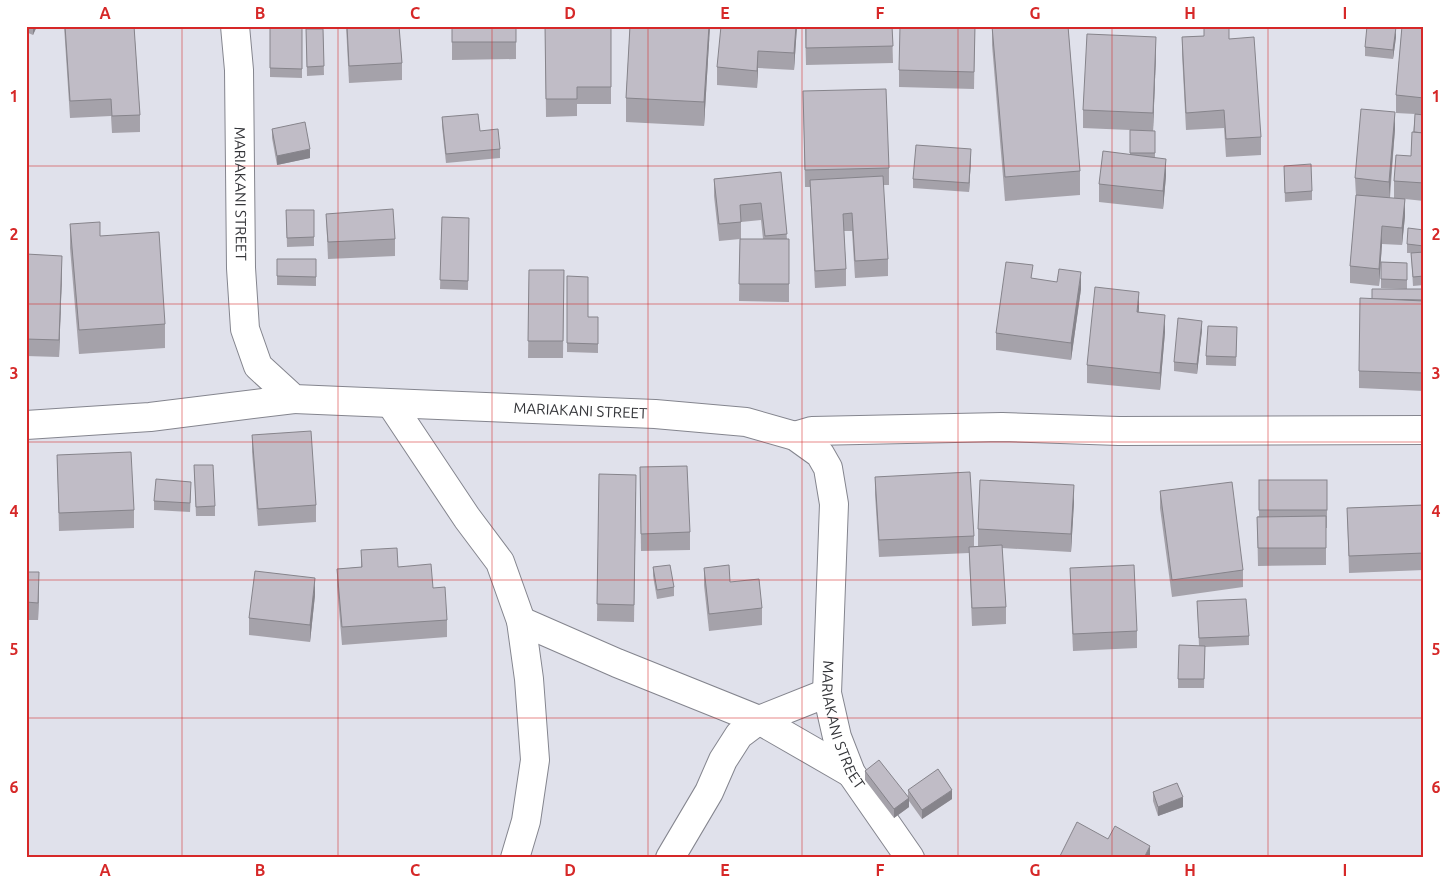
<svg xmlns="http://www.w3.org/2000/svg" width="1450" height="884" viewBox="0 0 1450 884" font-family="Ubuntu,sans-serif">
<style>
.lines{fill:none;stroke-linecap:round;stroke-linejoin:round}
.minor-casing{stroke:#84858e;stroke-width:30}
.tertiary-casing{stroke:#84858e;stroke-width:30}
.minor{stroke:#fff;stroke-width:28}
.tertiary{stroke:#fff;stroke-width:28}
.wall{fill:#a5a2aa;fill-rule:evenodd}
.shaded-wall{fill:#86848b}
.building{fill:#c0bcc6;stroke:#86848b}
.grid{fill:none;stroke:#d62828;stroke-width:1;stroke-opacity:0.55}
.labels{text-anchor:middle;stroke-width:4.5;stroke-linejoin:round;paint-order:stroke}
.street-label{font-size:15px;fill:#35363a;stroke:#fff}
.neatline{fill:none;stroke:#d62828;stroke-width:2}
.grid-label{font-size:16px;text-anchor:middle;font-weight:bold;fill:#d62828}
</style>
<rect width="100%" height="100%" fill="#e0e1eb"/>
<g class="lines">
<!-- minor casing -->
<g class="minor-casing">
<g id="minor">
<path d="M391 404 467 518 500 562 521 621 529 679 535 760 526 821 515 858"/>
<path d="M26 425 150 417 294 399"/>
<path d="M795 436 812 431 1002 427 1119 431 1424 430"/>
<path d="M521 621 617 663 759 720 851 773"/>
<path d="M670 858 709 792 723 760 739 735 759 720 827 693"/>
</g>
</g>
<!-- tertiary casing -->
<g class="tertiary-casing">
<g id="tertiary">
<path id="s1" d="M235 26 239 70 241 268 245 329 258 366 294 399 655 414 746 422 795 436 820 454 828 468 834 504 827 693 837 737 851 773 910 858"/>
</g>
</g>
<!-- minor -->
<use href="#minor" class="minor"/>
<!-- tertiary -->
<use href="#tertiary" class="tertiary"/>
</g>
<!-- wall -->
<g class="wall">
<path d="M26 26H37L33 35 26 32Z"/>
<path d="M64 26H134L140 115V132L112 133 111 116 70 118Z"/>
<path d="M270 26H302V78L270 77Z"/>
<path d="M346 26H399L402 63V80L349 83Z"/>
<path d="M452 26H516V59L452 60Z"/>
<path d="M545 26H611V104H577V116L546 117Z"/>
<path d="M630 26H710L704 126 626 122V98Z"/>
<path d="M797 26 794 70 758 68 757 88 717 85V67Z"/>
<path d="M805 26H892L893 63 806 65Z"/>
<path d="M975 26 974 89 899 87V70Z"/>
<path d="M992 26H1068L1080 171V195L1005 201 992 45Z"/>
<path d="M1204 26 1229 39 1261 137V155L1226 157 1224 128 1186 130 1182 54V37L1204 36Z"/>
<path d="M1394 26H1424V201L1405 199V216L1402 245 1382 244 1379 286 1350 283V266L1356 196 1355 178 1395 129 1390 198H1394V181L1411 156 1415 114 1396 113V95L1402 26Z"/>
<path d="M306 29H323L324 75 307 76Z"/>
<path d="M1396 37 1393 59 1365 56V47Z"/>
<path d="M1156 54 1153 131 1083 128V110Z"/>
<path d="M803 91 889 168V185H883L888 259V276L855 278 852 231H844L846 269V286L815 288 810 187H805Z"/>
<path d="M442 117 480 131 500 149V158L446 163 442 126Z"/>
<path d="M272 129 310 158 277 165 272 138Z"/>
<path d="M1130 130 1155 131V157L1166 176 1163 209 1099 202V184L1130 154Z"/>
<path d="M971 158 969 192 913 188V179Z"/>
<path d="M1284 166 1312 191V200L1285 202Z"/>
<path d="M781 172 787 239H789V302L739 301 740 239 719 241 714 196V179ZM761 220 763 239H741V222Z"/>
<path d="M286 210H314V246L287 247Z"/>
<path d="M326 214 395 239V256L328 259Z"/>
<path d="M442 217 469 218 468 290 440 289Z"/>
<path d="M70 224 100 236 165 324V348L79 354 70 248Z"/>
<path d="M1424 230V285L1413 286 1411 253H1407V244Z"/>
<path d="M26 254 62 273 59 357 26 356Z"/>
<path d="M277 259H316V286L277 285Z"/>
<path d="M1381 262 1407 263V289L1381 288Z"/>
<path d="M529 270H564L563 358H528Z"/>
<path d="M567 276 588 317H598V353L567 352Z"/>
<path d="M1033 278 1081 289 1071 360 996 350V333Z"/>
<path d="M1424 289V391L1359 388V371L1372 299Z"/>
<path d="M1139 309 1138 312 1165 332 1160 390 1087 383V365Z"/>
<path d="M1237 327 1236 366 1206 365V356Z"/>
<path d="M1202 330 1197 374 1174 371V362Z"/>
<path d="M252 435 316 505V522L258 526 252 452Z"/>
<path d="M57 455 134 510V528L59 531Z"/>
<path d="M194 465 215 506V516H196Z"/>
<path d="M640 467 690 532V550L641 551Z"/>
<path d="M599 474 636 492 634 622 597 621Z"/>
<path d="M875 477 974 536V546H978V529L1074 502 1071 552 1002 548 1006 607V624L972 626 969 553 879 557 875 494Z"/>
<path d="M1259 480H1327V528H1326V565L1258 566 1257 517 1259 516Z"/>
<path d="M191 491 190 512 154 510V501Z"/>
<path d="M1160 491 1243 570V587L1172 597 1160 508Z"/>
<path d="M1424 505V570L1349 573 1347 508Z"/>
<path d="M361 550 398 567 433 588 447 620V637L342 645 337 586V569L361 567Z"/>
<path d="M653 567 674 587V596L657 599 653 576Z"/>
<path d="M704 568 730 582 762 608V625L709 631 704 585Z"/>
<path d="M1070 568 1137 631V648L1073 651 1070 585Z"/>
<path d="M26 572 39 589 38 620H26Z"/>
<path d="M315 595 310 642 249 635V618Z"/>
<path d="M1197 601 1249 636V645L1205 647 1204 688H1178V679L1199 646Z"/>
<path d="M865 771 908 796V790L952 799 922 819 909 801V807L894 818 865 780Z"/>
<path d="M1153 792 1183 807 1158 816 1153 801Z"/>
</g>
<!-- shaded-wall -->
<g class="shaded-wall">
<path d="M33 26H37L33 35Z"/>
<path d="M709 26H710L704 126V102Z"/>
<path d="M796 26H797L794 70V53Z"/>
<path d="M1396 27V37L1393 59V50Z"/>
<path d="M1156 37V54L1153 131V113Z"/>
<path d="M758 51V68L757 88V71Z"/>
<path d="M1395 112V129L1389 199V182Z"/>
<path d="M310 149V158L277 165V156Z"/>
<path d="M971 149V158L969 192V183Z"/>
<path d="M1166 159V176L1163 209V191Z"/>
<path d="M1405 199V216L1402 245V228Z"/>
<path d="M1382 226V244L1379 286V269Z"/>
<path d="M62 256V273L59 357V340Z"/>
<path d="M1081 272V289L1071 360V343Z"/>
<path d="M1139 292V309L1137 329V312Z"/>
<path d="M1165 315V332L1160 390V373Z"/>
<path d="M1202 321V330L1197 374V364Z"/>
<path d="M1074 485V502L1071 552V534Z"/>
<path d="M39 572V589L38 620V603Z"/>
<path d="M315 578V595L310 642V625Z"/>
<path d="M952 790V799L922 819V810Z"/>
<path d="M1183 797V807L1158 816V807Z"/>
<path d="M909 798V807L894 818V809Z"/>
<path d="M1150 846V858H1144Z"/>
</g>
<!-- building -->
<g class="building">
<path d="M65 26H134L140 115 112 116 111 99 70 101Z"/>
<path d="M270 26H302V69L270 68Z"/>
<path d="M347 26H399L402 63 349 66Z"/>
<rect x="452" y="26" width="64" height="16"/>
<path d="M545 26H611V87H577V99H546Z"/>
<path d="M630 26H709L704 102 626 98Z"/>
<path d="M721 26H796L794 53 758 51 757 71 717 67Z"/>
<path d="M806 26H892L893 46 806 48Z"/>
<path d="M900 26H975L974 72 899 70Z"/>
<path d="M992 26H1068L1080 171 1005 177Z"/>
<path d="M1204 26H1229V39L1254 37 1261 137 1226 139 1224 110 1186 113 1182 37 1204 36Z"/>
<path d="M1367 26H1384L1396 27 1393 50 1365 47Z"/>
<path d="M1402 26H1424V98L1396 95Z"/>
<path d="M306 29H323L324 66 307 67Z"/>
<path d="M1087 34 1156 37 1153 113 1083 110Z"/>
<path d="M886 89 889 168 805 170 803 91Z"/>
<path d="M1361 109 1395 112 1389 182 1355 178Z"/>
<path d="M478 114 480 131 498 129 500 149 446 154 442 117Z"/>
<path d="M1415 114 1424 115V133L1414 132Z"/>
<path d="M305 122 310 149 277 156 272 129Z"/>
<path d="M1130 130 1155 131V153H1130Z"/>
<path d="M1412 132 1424 133V183L1394 181 1396 155 1411 156Z"/>
<path d="M916 145 971 149 969 183 913 179Z"/>
<path d="M1103 151 1166 159 1163 191 1099 184Z"/>
<path d="M1311 164 1312 191 1285 193 1284 166Z"/>
<path d="M781 172 787 234 765 236 761 203 740 205 741 222 719 224 714 179Z"/>
<path d="M883 176 888 259 855 261 852 213 843 214 846 269 815 271 810 180Z"/>
<path d="M1356 195 1405 199 1402 228 1382 226 1379 269 1350 266Z"/>
<path d="M393 209 395 239 328 242 326 214Z"/>
<path d="M286 210H314V237L287 238Z"/>
<path d="M442 217 469 218 468 281 440 280Z"/>
<path d="M100 222V236L159 232 165 324 79 330 70 224Z"/>
<path d="M1408 228 1424 230V246L1407 244Z"/>
<path d="M740 239H789V284H739Z"/>
<path d="M1424 252V276L1413 277 1411 253Z"/>
<path d="M26 254 62 256 59 340 26 339Z"/>
<path d="M277 259H316V277L277 276Z"/>
<path d="M1006 262 1033 265 1031 278 1057 282 1059 269 1081 272 1071 343 996 333Z"/>
<path d="M1381 262 1407 263V280L1381 279Z"/>
<path d="M529 270H564L563 341H528Z"/>
<path d="M567 276 588 277V317H598V344L567 343Z"/>
<path d="M1095 287 1139 292 1137 312 1165 315 1160 373 1087 365Z"/>
<path d="M1372 289H1424V300L1372 299Z"/>
<path d="M1360 298 1424 301V373L1359 371Z"/>
<path d="M1178 318 1202 321 1197 364 1174 362Z"/>
<path d="M1208 326 1237 327 1236 357 1206 356Z"/>
<path d="M311 431 316 505 258 509 252 435Z"/>
<path d="M131 452 134 510 59 513 57 455Z"/>
<path d="M194 465H213L215 506 196 507Z"/>
<path d="M687 466 690 532 641 534 640 467Z"/>
<path d="M970 472 974 536 879 540 875 477Z"/>
<path d="M599 474 636 475 634 605 597 604Z"/>
<path d="M156 479 191 482 190 503 154 501Z"/>
<path d="M980 480 1074 485 1071 534 978 529Z"/>
<rect x="1259" y="480" width="68" height="30"/>
<path d="M1232 482 1243 570 1172 580 1160 491Z"/>
<path d="M1424 505V553L1349 556 1347 508Z"/>
<path d="M1326 516V548H1258L1257 517Z"/>
<path d="M1002 545 1006 607 972 608 969 547Z"/>
<path d="M397 548 398 567 431 564 433 588 445 587 447 620 342 627 337 569 362 567 361 550Z"/>
<path d="M670 565 674 587 657 590 653 567Z"/>
<path d="M729 565 730 582 759 579 762 608 709 614 704 568Z"/>
<path d="M1134 565 1137 631 1073 634 1070 568Z"/>
<path d="M255 571 315 578 310 625 249 618Z"/>
<path d="M26 572H39L38 603 26 602Z"/>
<path d="M1246 599 1249 636 1199 638 1197 601Z"/>
<path d="M1179 645 1205 646 1204 679H1178Z"/>
<path d="M879 760 909 798 894 809 865 771Z"/>
<path d="M938 769 952 790 922 810 908 790Z"/>
<path d="M1177 783 1183 797 1158 807 1153 792Z"/>
<path d="M1077 822 1108 839 1115 826 1150 846 1144 858H1059Z"/>
</g>
<!-- grid -->
<path class="grid" d="M182 26V858M338 26V858M492 26V858M648 26V858M802 26V858M958 26V858M1112 26V858M1268 26V858M26 166H1424M26 304H1424M26 442H1424M26 580H1424M26 718H1424"/>
<g class="labels">
<!-- street labels -->
<g class="street-label">
<text dy="5" stroke="none"><textPath href="#s1" startOffset="168">MARIAKANI STREET</textPath></text>
<text dy="5" stroke="none"><textPath href="#s1" startOffset="678">MARIAKANI STREET</textPath></text>
<text dy="5" stroke="none"><textPath href="#s1" startOffset="1202">MARIAKANI STREET</textPath></text>
</g>
</g>
<!-- border -->
<rect width="1450" height="884" fill="none" stroke="#ffffff" stroke-width="55"/>
<rect x="28" y="28" width="1394" height="828" class="neatline"/>
<g class="grid-label">
<text x="105" y="19">A</text>
<text x="260" y="19">B</text>
<text x="415" y="19">C</text>
<text x="570" y="19">D</text>
<text x="725" y="19">E</text>
<text x="880" y="19">F</text>
<text x="1035" y="19">G</text>
<text x="1190" y="19">H</text>
<text x="1345" y="19">I</text>
<text x="14" y="102">1</text>
<text x="1436" y="102">1</text>
<text x="14" y="240">2</text>
<text x="1436" y="240">2</text>
<text x="14" y="379">3</text>
<text x="1436" y="379">3</text>
<text x="14" y="517">4</text>
<text x="1436" y="517">4</text>
<text x="14" y="655">5</text>
<text x="1436" y="655">5</text>
<text x="14" y="793">6</text>
<text x="1436" y="793">6</text>
<text x="105" y="876">A</text>
<text x="260" y="876">B</text>
<text x="415" y="876">C</text>
<text x="570" y="876">D</text>
<text x="725" y="876">E</text>
<text x="880" y="876">F</text>
<text x="1035" y="876">G</text>
<text x="1190" y="876">H</text>
<text x="1345" y="876">I</text>
</g>
</svg>
